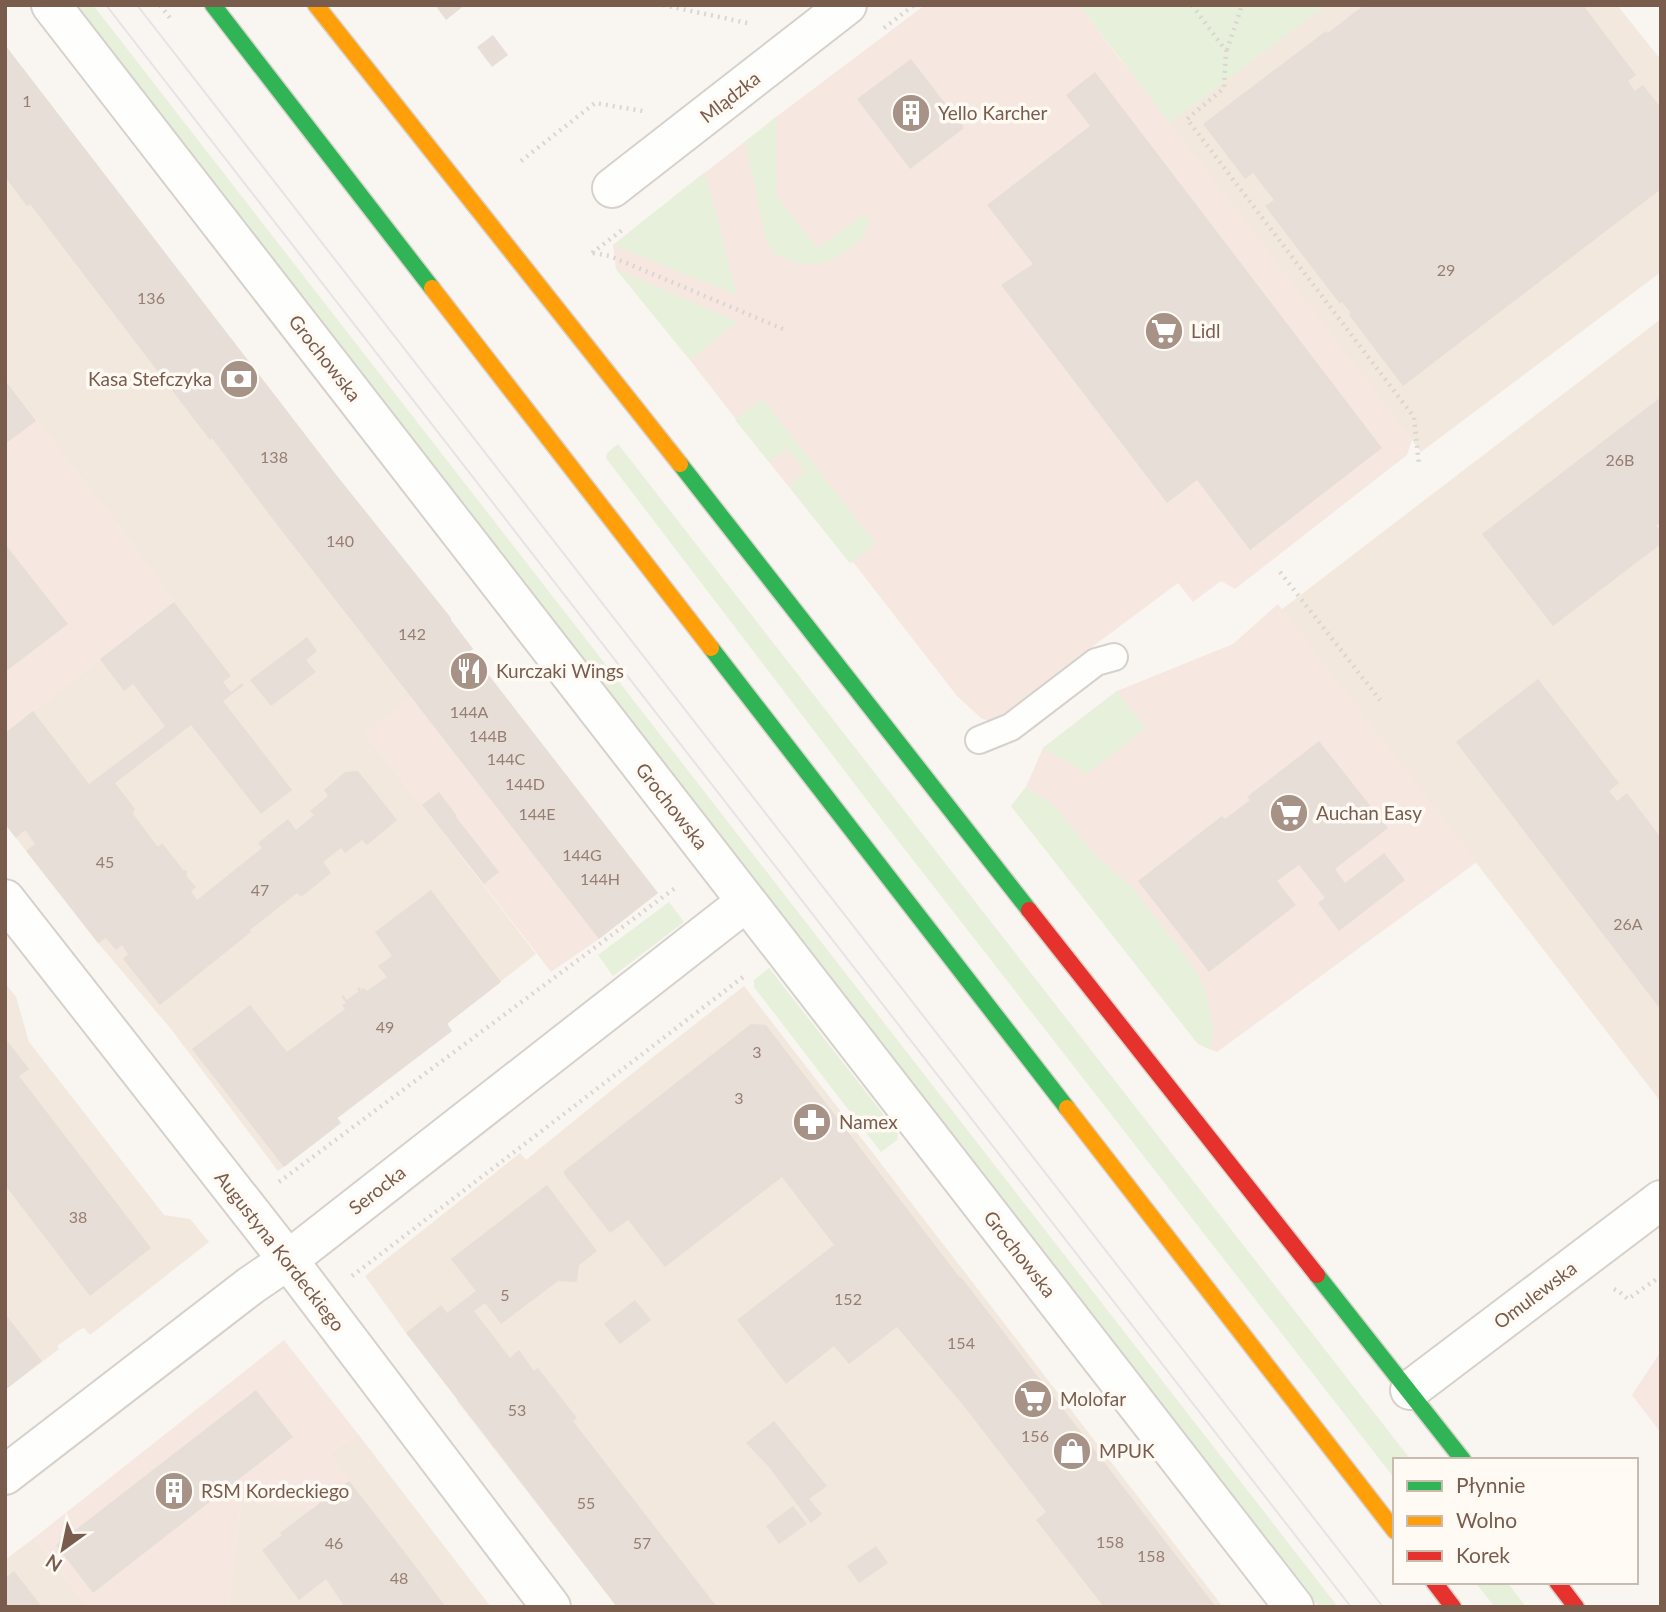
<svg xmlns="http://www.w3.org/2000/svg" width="1666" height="1612" viewBox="0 0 1666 1612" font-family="Lato,sans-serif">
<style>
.residential{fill:#f2e8de}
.commercial{fill:#f6e8e1}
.green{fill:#e7f0db}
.building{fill:#e6ded7}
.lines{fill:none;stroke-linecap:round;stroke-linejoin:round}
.lane-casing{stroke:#d7d1cb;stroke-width:30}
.street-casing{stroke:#d7d1cb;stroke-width:42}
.fast-casing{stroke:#d9d2cb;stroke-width:19}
.slow-casing{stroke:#d9d2cb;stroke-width:19}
.jam-casing{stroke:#d9d2cb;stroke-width:19}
.path{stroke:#dcd5d0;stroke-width:4.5;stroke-dasharray:2 5;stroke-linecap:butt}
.lane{stroke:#fefefd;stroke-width:26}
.street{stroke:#fefefd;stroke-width:38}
.fast{stroke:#30b455;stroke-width:16}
.slow{stroke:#ff9f0a;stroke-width:16}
.jam{stroke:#e5322d;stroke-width:16}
.tram{stroke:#e6e3e7;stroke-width:2}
.labels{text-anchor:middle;stroke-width:7;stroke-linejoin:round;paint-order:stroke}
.number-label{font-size:16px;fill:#977e72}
.street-label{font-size:19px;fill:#7a5c4d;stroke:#fffaf3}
.poi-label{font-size:19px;fill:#7a5c4d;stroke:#fffaf3;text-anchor:start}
</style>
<rect width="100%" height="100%" fill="#f9f5f0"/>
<!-- residential -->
<g class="residential">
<path d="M1079 5H1617L1661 60V272L1421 452Z"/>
<path d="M5 45 337 476 451 618V620L473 649 365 734 422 805 536 954 447 1023 452 1031 338 1118 341 1123 278 1171 171 1029 98 943 5 824V733L174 602 111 516 5 380Z"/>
<path d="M1661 319V1102L1281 610Z"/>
<path d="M5 983 16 997 29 1042 164 1215 190 1219 209 1242 90 1335 84 1328 79 1330 57 1346 59 1349 5 1390Z"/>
<path d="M744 986 1223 1607H617L457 1401 458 1400 406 1333 365 1276 520 1153 526 1160 634 1072Z"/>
<path d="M358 1434 491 1607H228L241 1502 313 1508 349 1480 329 1453Z"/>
<path d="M34 1538 88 1607H5V1560Z"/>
</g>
<!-- commercial -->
<g class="commercial">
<path d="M925 5H1079L1118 57 1154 101 1412 440 1407 455 1235 589 1221 581 1193 602 1178 583 1088 650 1004 717 992 721 982 719 957 696 853 562 850 563 769 462 690 360 616 269 613 245 776 117Z"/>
<path d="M5 380 111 516 174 602 5 733Z"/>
<path d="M1278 604 1477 862 1217 1052 1198 1044 1011 806 1026 787 1043 748 1117 691 1233 644Z"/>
<path d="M470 651 658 893 599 939 551 972 422 805 364 733Z"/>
<path d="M284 1340 358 1434 329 1453 350 1480 311 1509 241 1502 228 1607H88L34 1538Z"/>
<path d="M1661 1351V1433L1632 1395Z"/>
</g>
<!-- green -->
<g class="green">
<path d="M73 5H93L1338 1607H1319Z"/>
<path d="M1079 5H1326L1170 123Z"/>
<path d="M776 117V195L818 248 865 214 869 222 864 236 847 251 824 263 800 264 774 254 766 239 745 142Z"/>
<path d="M705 172 737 295 613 245Z"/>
<path d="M616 269 738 322 690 360Z"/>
<path d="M762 398 876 544 852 562 850 563 789 486 805 472 788 449 769 462 735 420Z"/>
<path d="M618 444 1411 1460H1395V1479L889 829 606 458 607 453Z"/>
<path d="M1117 691 1146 728 1087 774 1043 748Z"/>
<path d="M1026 787 1051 802 1093 853 1134 889 1180 949 1195 970 1205 990 1213 1030 1211 1050 1198 1044 1011 806Z"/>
<path d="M669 902 684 922 613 976 598 955Z"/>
<path d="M769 968 898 1133 897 1140 881 1152 754 987V980Z"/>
<path d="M1475 1582H1507L1526 1607H1495Z"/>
</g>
<!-- building -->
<g class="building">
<path d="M435 5H465L446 20Z"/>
<path d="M1364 5H1583L1636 75 1628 81 1635 91 1643 85 1661 108V189L1403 386 1349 315 1351 313 1342 302 1340 304 1265 206 1274 200 1253 173 1245 179 1203 124 1326 31 1328 33Z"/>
<path d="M493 35 508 55 492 67 477 47Z"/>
<path d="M5 45 337 476 451 618V620L473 649 470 651 658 893 599 939 275 522 212 438 210 440 30 204 27 206 5 177Z"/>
<path d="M911 59 964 128 910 169 857 99Z"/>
<path d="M1095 72 1382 448 1250 550 1197 480 1167 503 1001 285 1033 264 987 205 1090 126 1066 95Z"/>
<path d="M5 380 36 421 5 444Z"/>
<path d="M1661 397V522L1656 526 1661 531V544L1553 626 1482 534Z"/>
<path d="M5 544 68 624 5 672Z"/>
<path d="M174 602 231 676 223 682 231 692 242 683 244 685 223 701 292 790 261 814 191 725 115 783 135 809 133 814 158 847 162 843 184 871 185 870 188 872 186 874 187 877 196 887 191 891 197 900 262 848 258 843 288 819 296 830 314 815 310 811 328 796 324 790 345 772 358 771 397 820 367 845 362 840 345 853 341 848 323 862 331 873 301 897 297 893 250 930 251 932 160 1005 123 959 128 954 122 945 116 950 106 938 98 943 30 856 26 851 35 844 25 830 16 838 5 824V733L33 711 89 784 157 733 165 726 133 684 124 691 100 659Z"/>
<path d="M307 637 317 651 306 660 316 672 271 706 250 680Z"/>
<path d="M1538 679 1619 783 1609 791 1617 801 1627 793 1661 838V1010L1456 742Z"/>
<path d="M1319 741 1388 828 1335 869 1345 883 1384 853 1405 880 1339 931 1318 903 1325 898 1299 865 1277 881 1296 905 1209 972 1138 881 1222 816 1225 819 1250 800 1247 797Z"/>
<path d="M439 792 457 816 456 817 499 872 484 884 422 805Z"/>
<path d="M431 890 501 982 447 1024 452 1031 337 1118 341 1123 284 1167 192 1049 250 1005 287 1052 345 1009 342 1005 346 1003 341 996 343 995 347 1000 359 991 357 989 360 987 361 990 364 988 367 991 387 977 378 966 392 956 375 932Z"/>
<path d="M751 1024 766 1025 957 1274 960 1278 961 1277 1216 1607H1104L1036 1520 1046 1512 963 1405 897 1327 849 1364 834 1346 786 1384 737 1320 834 1245 782 1177 665 1267 628 1220 610 1233 564 1174V1171Z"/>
<path d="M5 1038 29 1069 19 1076 151 1248 90 1296 5 1185Z"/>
<path d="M547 1185 597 1251 579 1265 577 1281 575 1282 558 1281 501 1324 485 1303 474 1311 510 1358 519 1350 534 1371 538 1368 577 1418 573 1421 717 1607H617L406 1333 441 1305 447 1313 476 1291 451 1259Z"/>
<path d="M635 1300 651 1320 620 1344 604 1324Z"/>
<path d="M5 1314 42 1361 5 1390Z"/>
<path d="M256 1390 293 1437 93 1593 56 1545Z"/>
<path d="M774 1421 827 1486 809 1499 822 1514 811 1523 768 1466 746 1443Z"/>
<path d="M349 1481 406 1554 446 1607H345L326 1579 299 1600 262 1550 282 1535 280 1533Z"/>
<path d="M793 1506 807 1524 779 1544 766 1526Z"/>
<path d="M876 1546 888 1563 859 1583 847 1566Z"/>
<path d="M14 1571 42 1607H5V1578Z"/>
</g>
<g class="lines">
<!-- lane casing -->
<g class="lane-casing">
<path id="lane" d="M979 740 1011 727 1096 662 1114 657"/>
</g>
<!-- street casing -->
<g class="street-casing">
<g id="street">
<path d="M51 5 1294 1607"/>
<path d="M612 188 847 5"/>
<path d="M5 899 288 1260 551 1607"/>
<path d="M1410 1390 1661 1200"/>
<path d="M5 1475 250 1286 288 1260 746 902"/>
</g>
</g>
<!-- fast casing -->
<g class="fast-casing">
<g id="fast">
<path d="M213 5 432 288"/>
<path d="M680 464 1029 910"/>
<path d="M711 648 1067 1108"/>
<path d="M1317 1275 1463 1460"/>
</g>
</g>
<!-- slow casing -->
<g class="slow-casing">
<g id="slow">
<path d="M316 5 680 464"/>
<path d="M432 288 711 648"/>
<path d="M1067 1108 1395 1531"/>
</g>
</g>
<!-- jam casing -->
<g class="jam-casing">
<g id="jam">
<path d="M1029 910 1317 1275"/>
<path d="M1434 1582 1453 1607"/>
<path d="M1557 1582 1576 1607"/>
</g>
</g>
<!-- path -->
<g class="path">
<path d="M160 5 170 18"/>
<path d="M663 5 752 24"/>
<path d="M1192 5 1226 51 1224 88 1187 119 1414 417 1419 465"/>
<path d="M884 28 914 5"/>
<path d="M1227 50 1242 5"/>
<path d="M521 161 595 103 643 111"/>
<path d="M592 253 622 230"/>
<path d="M593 253 610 256 783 329"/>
<path d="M1280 572 1380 700"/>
<path d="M279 1182 675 888"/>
<path d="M352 1276 743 977"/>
<path d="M1614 1289 1618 1291 1628 1299 1661 1276"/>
</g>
<!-- lane -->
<use href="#lane" class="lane"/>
<!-- street -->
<use href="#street" class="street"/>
<!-- fast -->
<use href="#fast" class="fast"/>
<!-- slow -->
<use href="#slow" class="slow"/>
<!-- jam -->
<use href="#jam" class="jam"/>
<!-- tram -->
<g class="tram">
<path d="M106 5 1351 1607"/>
<path d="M137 5 1383 1607"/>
</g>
</g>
<!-- icons -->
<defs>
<g id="building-disc" transform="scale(2.0125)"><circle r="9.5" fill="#a69286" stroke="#fffaf3"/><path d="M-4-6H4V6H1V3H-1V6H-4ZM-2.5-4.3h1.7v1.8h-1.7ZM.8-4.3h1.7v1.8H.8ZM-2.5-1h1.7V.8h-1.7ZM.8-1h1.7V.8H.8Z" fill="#fff"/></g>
<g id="supermarket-disc" transform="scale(2.0125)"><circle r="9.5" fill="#a69286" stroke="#fffaf3"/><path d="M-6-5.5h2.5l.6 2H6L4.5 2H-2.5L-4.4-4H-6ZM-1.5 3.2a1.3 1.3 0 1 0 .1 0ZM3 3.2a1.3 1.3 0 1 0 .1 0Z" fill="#fff"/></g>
<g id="bank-disc" transform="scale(2.0125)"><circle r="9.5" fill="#a69286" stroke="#fffaf3"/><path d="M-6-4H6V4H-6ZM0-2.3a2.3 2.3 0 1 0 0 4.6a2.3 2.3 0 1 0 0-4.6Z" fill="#fff"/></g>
<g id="restaurant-disc" transform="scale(2.0125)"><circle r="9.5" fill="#a69286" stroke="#fffaf3"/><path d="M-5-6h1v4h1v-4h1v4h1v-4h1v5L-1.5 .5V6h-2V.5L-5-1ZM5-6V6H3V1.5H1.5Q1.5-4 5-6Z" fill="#fff"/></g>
<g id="pharmacy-disc" transform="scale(2.0125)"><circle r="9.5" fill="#a69286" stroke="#fffaf3"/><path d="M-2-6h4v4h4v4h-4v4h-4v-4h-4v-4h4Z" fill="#fff"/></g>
<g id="shop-disc" transform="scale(2.0125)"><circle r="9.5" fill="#a69286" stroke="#fffaf3"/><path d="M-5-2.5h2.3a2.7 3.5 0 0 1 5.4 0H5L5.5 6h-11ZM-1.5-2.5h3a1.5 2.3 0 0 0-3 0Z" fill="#fff"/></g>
</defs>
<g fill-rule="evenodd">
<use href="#building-disc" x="911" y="113"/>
<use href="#supermarket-disc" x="1164" y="331"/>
<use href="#bank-disc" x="239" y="379"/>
<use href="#restaurant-disc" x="469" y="671"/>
<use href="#supermarket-disc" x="1289" y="813"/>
<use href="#pharmacy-disc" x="812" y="1122"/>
<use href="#supermarket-disc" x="1033" y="1399"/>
<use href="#shop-disc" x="1072" y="1451"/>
<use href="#building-disc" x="174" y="1491"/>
</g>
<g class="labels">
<!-- number labels -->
<g class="number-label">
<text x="27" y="107">1</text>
<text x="1446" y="276">29</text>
<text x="151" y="304">136</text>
<text x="274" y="463">138</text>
<text x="1620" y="466">26B</text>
<text x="340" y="547">140</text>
<text x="412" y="640">142</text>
<text x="469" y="718">144A</text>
<text x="488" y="742">144B</text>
<text x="506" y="765">144C</text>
<text x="525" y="790">144D</text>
<text x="537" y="820">144E</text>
<text x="582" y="861">144G</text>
<text x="105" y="868">45</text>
<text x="600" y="885">144H</text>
<text x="260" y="896">47</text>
<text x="1628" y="930">26A</text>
<text x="385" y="1033">49</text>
<text x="757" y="1058">3</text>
<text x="739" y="1104">3</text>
<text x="78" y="1223">38</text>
<text x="505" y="1301">5</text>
<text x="848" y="1305">152</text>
<text x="961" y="1349">154</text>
<text x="517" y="1416">53</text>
<text x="1035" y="1442">156</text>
<text x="586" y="1509">55</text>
<text x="1110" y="1548">158</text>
<text x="334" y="1549">46</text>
<text x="642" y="1549">57</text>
<text x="1151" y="1562">158</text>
<text x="399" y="1584">48</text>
</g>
<!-- street labels -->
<g class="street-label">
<text transform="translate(730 97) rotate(-38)" y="7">Mlądzka</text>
<text transform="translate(325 358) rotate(52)" y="7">Grochowska</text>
<text transform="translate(672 806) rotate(52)" y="7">Grochowska</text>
<text transform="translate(377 1190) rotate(-38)" y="7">Serocka</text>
<text transform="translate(280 1251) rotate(52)" y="7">Augustyna Kordeckiego</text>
<text transform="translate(1020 1254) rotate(52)" y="7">Grochowska</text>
<text transform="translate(1535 1295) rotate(-37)" y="7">Omulewska</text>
</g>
<!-- poi labels -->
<g class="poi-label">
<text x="938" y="120">Yello Karcher</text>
<text x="1191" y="338">Lidl</text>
<text x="212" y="386" text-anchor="end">Kasa Stefczyka</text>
<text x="496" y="678">Kurczaki Wings</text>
<text x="1316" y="820">Auchan Easy</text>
<text x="839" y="1129">Namex</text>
<text x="1060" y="1406">Molofar</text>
<text x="1099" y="1458">MPUK</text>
<text x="201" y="1498">RSM Kordeckiego</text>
</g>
</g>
<!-- border -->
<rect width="1666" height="1612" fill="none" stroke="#7a5c4d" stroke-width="14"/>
<!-- legend -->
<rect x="1393" y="1458" width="245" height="126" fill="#fffaf3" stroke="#cabbb1" stroke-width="2"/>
<rect x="1407" y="1481" width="35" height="10" fill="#30b455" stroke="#cabbb1" stroke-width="2"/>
<text x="1456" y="1493" font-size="21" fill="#7a5c4d">Płynnie</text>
<rect x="1407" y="1516" width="35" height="10" fill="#ff9f0a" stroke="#cabbb1" stroke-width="2"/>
<text x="1456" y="1528" font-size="21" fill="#7a5c4d">Wolno</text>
<rect x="1407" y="1551" width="35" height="10" fill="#e5322d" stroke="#cabbb1" stroke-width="2"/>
<text x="1456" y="1563" font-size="21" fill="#7a5c4d">Korek</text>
<!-- north arrow -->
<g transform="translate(63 1549) rotate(213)" stroke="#fffaf3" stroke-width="5" paint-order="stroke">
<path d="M0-5L12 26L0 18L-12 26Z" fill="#7a5c4d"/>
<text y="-10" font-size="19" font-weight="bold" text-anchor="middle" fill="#7a5c4d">N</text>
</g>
</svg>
